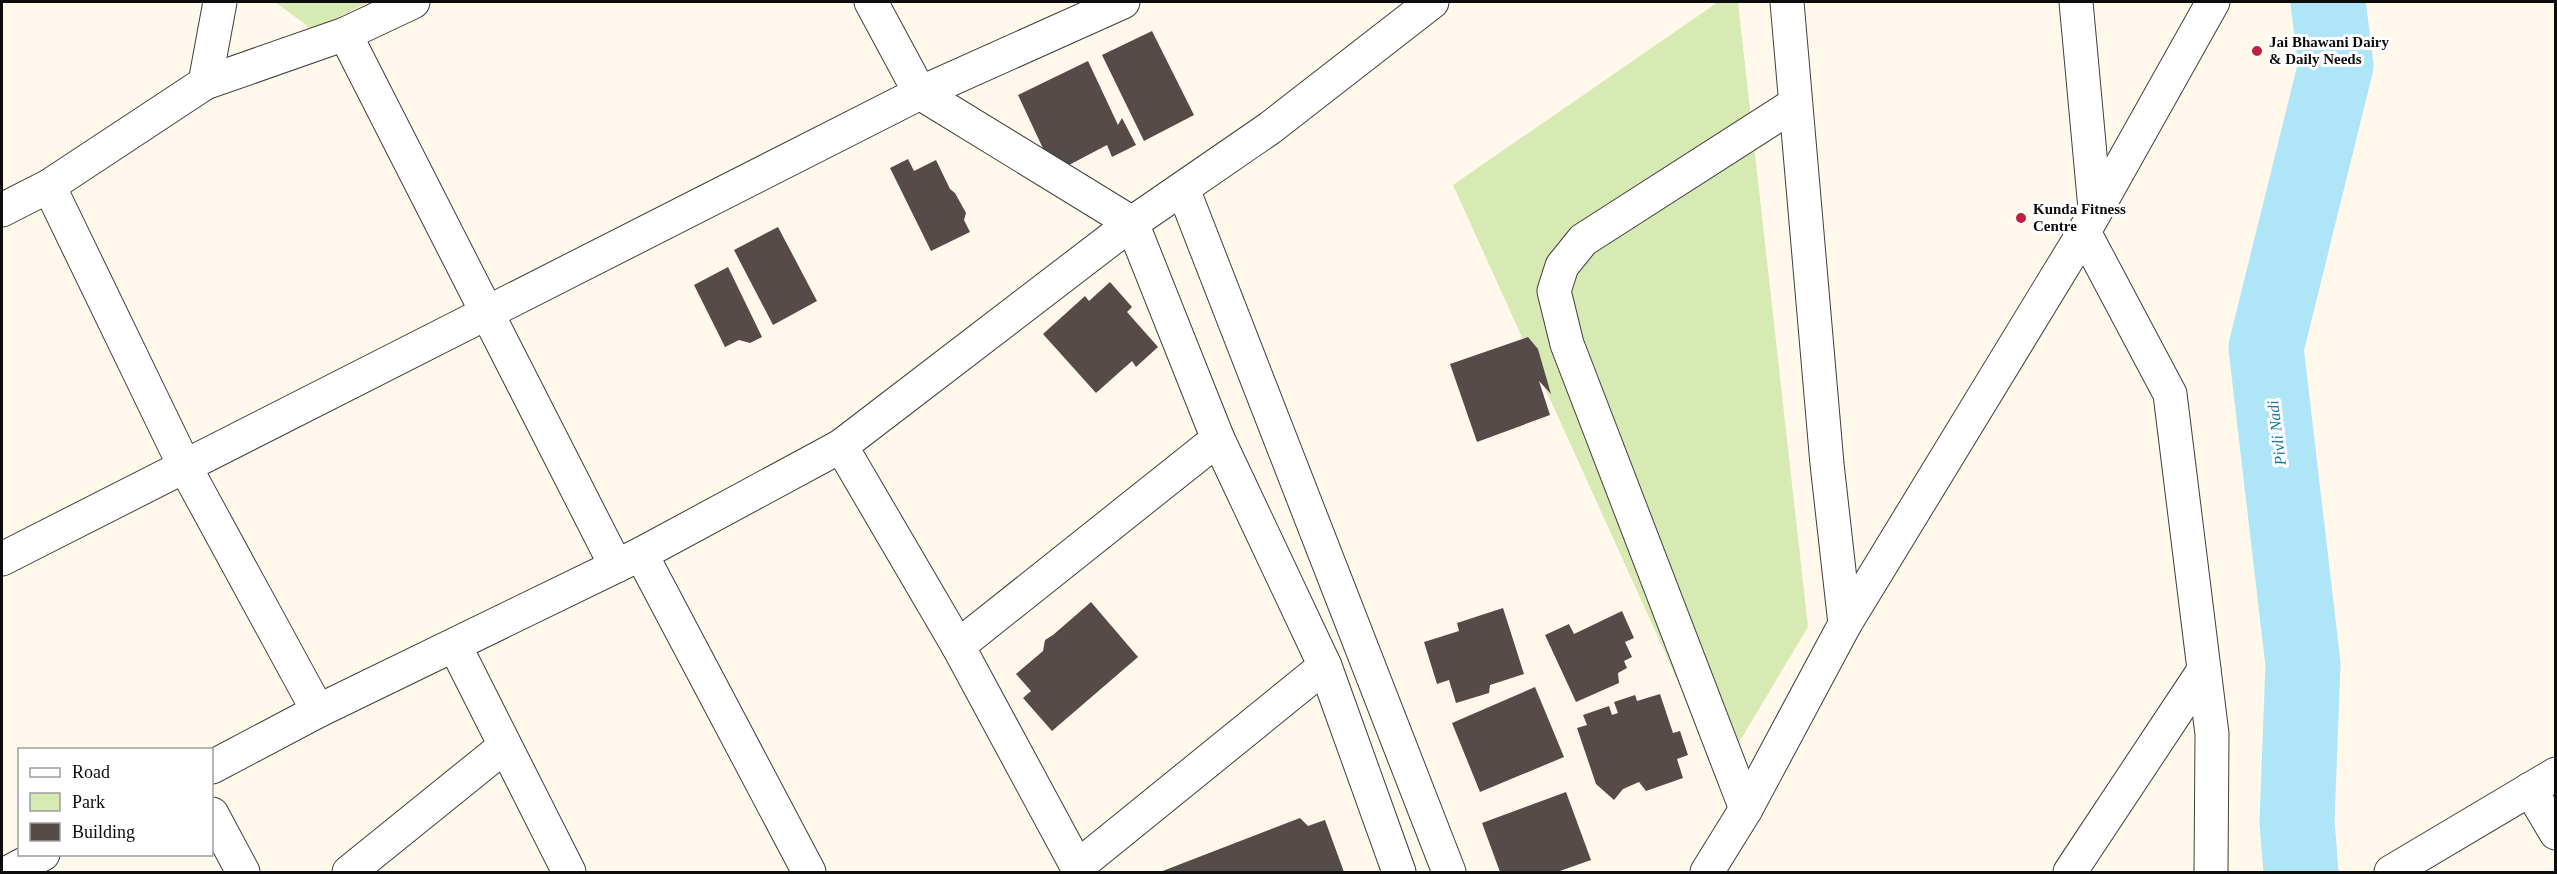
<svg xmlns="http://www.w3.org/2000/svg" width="2557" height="874" viewBox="0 0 2557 874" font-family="Georgia,serif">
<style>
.green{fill:#d7eab4}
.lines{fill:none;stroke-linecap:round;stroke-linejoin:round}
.river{stroke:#aee6f8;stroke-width:75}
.building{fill:#554b48}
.minor-casing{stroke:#3f3f3f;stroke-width:35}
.minor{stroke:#fff;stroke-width:33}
.poi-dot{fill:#bf213e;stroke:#fff;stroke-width:2}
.labels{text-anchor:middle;stroke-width:6;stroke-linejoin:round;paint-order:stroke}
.poi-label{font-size:15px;font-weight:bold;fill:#0c0c0c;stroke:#fff;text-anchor:start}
.water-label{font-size:16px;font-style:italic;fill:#1376a0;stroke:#fff}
</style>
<rect width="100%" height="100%" fill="#fff8eb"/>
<!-- green -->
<g class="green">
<path d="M275 2H369L313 30Z"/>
<path d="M1718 2H1738L1808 627 1720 774 1453 185Z"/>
</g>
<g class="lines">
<!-- river -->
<path class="river" d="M2301 872 2297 822 2303 664 2266 348 2336 65 2328 2"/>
</g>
<!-- building -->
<g class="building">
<path d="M1152 31 1194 115 1144 141 1102 55Z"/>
<path d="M1088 61 1118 125 1122 118 1136 145 1112 157 1107 145 1069 165 1047 157 1018 95Z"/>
<path d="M908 159 914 171 936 160 950 189 955 193 966 213 964 220 970 232 931 251 890 168Z"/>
<path d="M778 227 817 301 773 325 734 250Z"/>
<path d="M728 267 762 337 750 343 739 340 725 347 694 285Z"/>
<path d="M1110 282 1132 307 1127 312 1158 347 1136 367 1132 361 1096 393 1043 334 1085 296 1089 301Z"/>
<path d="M1528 337 1538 349 1551 394 1539 381 1550 415 1477 442 1450 364Z"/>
<path d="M1091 602 1138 657 1052 731 1023 698 1031 691 1016 674 1043 651 1045 640 1053 635Z"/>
<path d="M1503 608 1524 674 1490 685 1489 693 1456 703 1449 680 1437 684 1424 642 1459 631 1457 623Z"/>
<path d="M1622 611 1634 638 1625 642 1632 657 1624 661 1627 668 1618 673 1619 683 1576 702 1545 635 1569 624 1574 634Z"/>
<path d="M1535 687 1564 757 1480 792 1452 723Z"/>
<path d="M1660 694 1673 733 1680 731 1688 755 1677 759 1683 778 1646 791 1639 782 1623 789 1614 800 1596 784 1577 728 1587 725 1583 715 1609 706 1612 715 1618 713 1614 702 1635 695 1637 701Z"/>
<path d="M1566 792 1591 860 1557 872H1500L1482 823Z"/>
<path d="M1300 818 1308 826 1325 820 1344 872H1160Z"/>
</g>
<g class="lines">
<!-- minor casing -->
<g class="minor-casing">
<g id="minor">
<path d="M871 2 920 93 1132 223 1218 439 1325 666 1399 872"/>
<path d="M2076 2 2095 209"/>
<path d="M345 34 616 566"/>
<path d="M205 83 220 2"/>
<path d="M49 186 184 465 318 711"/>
<path d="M1183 189 1449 872"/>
<path d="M2 210 49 186 205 83 345 34 413 2"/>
<path d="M2084 232 2170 394 2212 734 2211 872"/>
<path d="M841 446 958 646 1080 872"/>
<path d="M641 554 809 872"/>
<path d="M2 559 920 93 1123 2"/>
<path d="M1845 624 2084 232 2213 2"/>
<path d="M455 646 569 872"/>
<path d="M958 646 1218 439"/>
<path d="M212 767 318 711 641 554 841 446 1132 223 1270 128 1432 2"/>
<path d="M2530 789 2556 833"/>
<path d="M1746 809 1567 344 1554 291 1562 266 1583 240 1795 104"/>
<path d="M212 814 243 872"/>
<path d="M1077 867 1325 666"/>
<path d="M9 872 43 854"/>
<path d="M349 872 505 746"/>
<path d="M1707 872 1746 809 1845 624 1827 464 1787 2"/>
<path d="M2070 872 2204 670"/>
<path d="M2391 872 2556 774"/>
</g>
</g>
<!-- minor -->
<use href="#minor" class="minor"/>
</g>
<!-- markers -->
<g class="poi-dot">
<circle cx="2257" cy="51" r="6"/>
<circle cx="2021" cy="218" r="6"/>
</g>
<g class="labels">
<!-- poi labels -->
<g class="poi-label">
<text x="2269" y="47">Jai Bhawani Dairy<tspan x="2269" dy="17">&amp; Daily Needs</tspan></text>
<text x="2033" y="214">Kunda Fitness<tspan x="2033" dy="17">Centre</tspan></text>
</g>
<!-- water labels -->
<g class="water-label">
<text transform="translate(2276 433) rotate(-97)" y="6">Pivli Nadi</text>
</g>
</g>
<!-- border -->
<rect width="2557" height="874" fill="none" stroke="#0c0c0c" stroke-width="6"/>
<!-- legend -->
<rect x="18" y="748" width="195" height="108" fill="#ffffff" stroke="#9e9e9e" stroke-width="1.5"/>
<rect x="30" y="768" width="30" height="9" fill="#ffffff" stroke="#9e9e9e" stroke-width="1.5"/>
<text x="72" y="778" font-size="18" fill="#0c0c0c">Road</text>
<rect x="30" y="793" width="30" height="18" fill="#d7eab4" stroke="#9e9e9e" stroke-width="1.5"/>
<text x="72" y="808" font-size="18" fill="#0c0c0c">Park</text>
<rect x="30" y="823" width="30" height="18" fill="#554b48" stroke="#9e9e9e" stroke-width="1.5"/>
<text x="72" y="838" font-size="18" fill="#0c0c0c">Building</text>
</svg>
